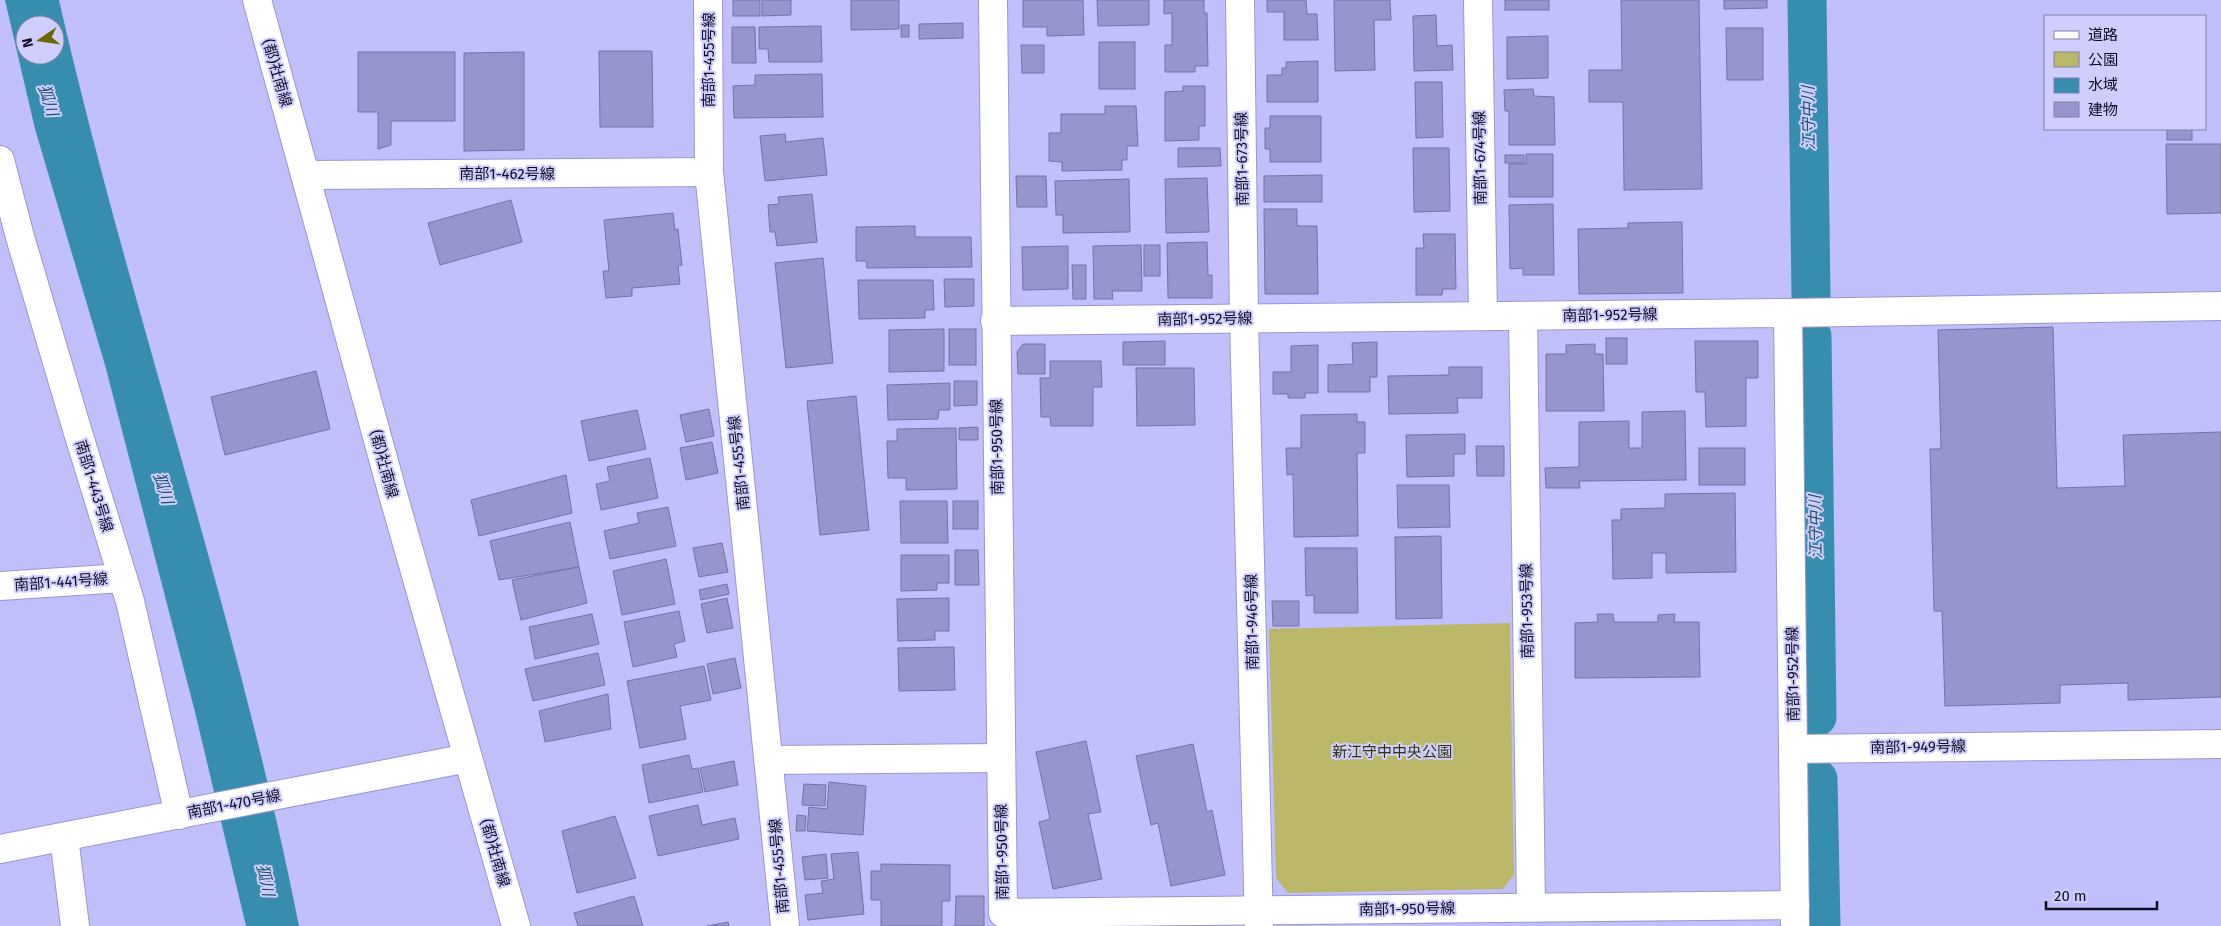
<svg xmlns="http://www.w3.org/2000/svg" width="2221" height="926" viewBox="0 0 2221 926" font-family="'Fira Sans','Noto Sans JP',sans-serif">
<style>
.green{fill:#bbb769}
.water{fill:#378dad;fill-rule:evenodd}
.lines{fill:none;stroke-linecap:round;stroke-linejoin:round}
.canal{stroke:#378dad;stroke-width:39}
.building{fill:#9795ce;stroke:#7471a8}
.street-casing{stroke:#9996d0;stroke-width:30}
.secondary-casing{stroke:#9996d0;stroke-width:30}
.street{stroke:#fff;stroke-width:28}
.secondary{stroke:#fff;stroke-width:28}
.labels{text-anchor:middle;stroke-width:4;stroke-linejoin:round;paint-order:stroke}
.street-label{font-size:15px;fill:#0e0c21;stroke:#cfceff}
.park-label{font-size:15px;fill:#343208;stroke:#cfceff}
.water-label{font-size:16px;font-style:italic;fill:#225264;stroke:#cfceff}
</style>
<rect width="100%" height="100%" fill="#c2c0fc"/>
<!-- green -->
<path class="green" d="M1510 623 1514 875 1503 889 1288 893 1276 878 1269 629Z"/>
<!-- water -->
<path class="water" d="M5 0H59C130 311 237 613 299 926H246L195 712 105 365 35 129ZM25 25H55V55H25Z"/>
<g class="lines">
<!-- canal -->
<g class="canal">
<path d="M1807 0 1811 296"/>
<path d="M1812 336 1817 717"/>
<path d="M1818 779 1821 926"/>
</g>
</g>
<!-- building -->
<g class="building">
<rect x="733" y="0" width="27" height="16"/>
<path d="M762 0H791V15L762 16Z"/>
<path d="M851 0H899V29L851 30Z"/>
<path d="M1023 0H1083L1084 35 1047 36V27H1023Z"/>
<path d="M1097 0H1149V25L1098 26Z"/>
<path d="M1164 0H1204V13H1207L1208 66H1195V72H1165V45H1172V13L1164 14Z"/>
<path d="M1267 0H1306L1307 14H1317L1318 40H1284V12H1267Z"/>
<path d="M1334 0H1390L1391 20H1374L1375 70 1335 71Z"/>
<rect x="1505" y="0" width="44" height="10"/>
<path d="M1621 0H1699L1702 189 1624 190 1623 102H1589V70H1622Z"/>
<path d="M1724 0H1767V8L1724 9Z"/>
<path d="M1436 15 1437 46 1452 45 1453 70 1414 71 1413 16Z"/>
<path d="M963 23V38L919 39V24Z"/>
<rect x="901" y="25" width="8" height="12"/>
<path d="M821 26 822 62H769L768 49H759V27Z"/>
<path d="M732 27H755L756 63H732Z"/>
<path d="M1726 28H1763V80H1727Z"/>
<path d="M1548 36V78L1507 79V37Z"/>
<rect x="1099" y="42" width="36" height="47"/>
<path d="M1021 45H1044V73H1022Z"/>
<path d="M599 51H652L653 127H600Z"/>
<path d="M358 52H455V121H391V145L378 149V112H358Z"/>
<path d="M524 52V150L464 151V53Z"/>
<path d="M1318 61V102H1267V75H1282V68H1286V62Z"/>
<path d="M822 74 823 117 734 118 733 86 755 85V75Z"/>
<path d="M1415 82H1442L1443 137 1416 138Z"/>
<path d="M1183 86H1205V126H1199V140L1165 141V92L1183 91Z"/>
<path d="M1533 89 1534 96 1554 97 1555 145H1509V111H1505L1504 90Z"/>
<path d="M1105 106H1136L1138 146H1127V160H1122V170L1062 171V162L1049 161V133H1061V114H1105Z"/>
<path d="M1270 116H1321V162H1270V149H1265V128H1270Z"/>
<rect x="2167" y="129" width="25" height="11"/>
<path d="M785 134 786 142 823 138 827 175 765 181 760 136Z"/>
<path d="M2166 144H2221V213L2167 214Z"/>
<path d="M1178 148H1220L1221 166 1178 167Z"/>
<path d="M1413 148H1449L1450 211 1414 212Z"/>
<path d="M1526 154H1553V197H1509V164H1526Z"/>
<rect x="1505" y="155" width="19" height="8"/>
<path d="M1322 175V202H1264V176Z"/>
<path d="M1016 176H1046L1047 207H1017Z"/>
<path d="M1207 178 1209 232 1166 233 1165 179Z"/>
<path d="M1129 179 1130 232 1063 233V215H1056L1055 181Z"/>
<path d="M812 194 817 242 777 246 775 232H770L768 205 779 204 778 197Z"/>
<path d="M511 200 522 242 440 265 428 223Z"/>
<path d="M1553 204 1554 275H1523V268L1510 269 1509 205Z"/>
<path d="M1264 209H1297V226H1317L1318 294H1265Z"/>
<path d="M673 213 675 230 678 229 682 265 678 266 680 284 632 288V296L606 298 603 271H609L604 220Z"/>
<path d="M1682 222 1683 293 1579 294 1578 229 1628 228V223Z"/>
<path d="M915 226V237H971L972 267 867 268 866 261H856V227Z"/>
<path d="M1423 234H1455L1456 289H1443L1442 295H1416V248H1424Z"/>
<path d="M1207 242 1208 275H1212V298H1168L1167 243Z"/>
<path d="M1141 245 1142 291H1112L1113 299H1094L1093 246Z"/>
<rect x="1144" y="245" width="16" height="31"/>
<path d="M1068 246V289L1023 290 1022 247Z"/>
<path d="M823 258 833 363 786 368 775 263Z"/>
<path d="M1072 265H1086V299H1073Z"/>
<path d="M944 279H974V306L945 307Z"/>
<path d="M858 280H933L934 310H925V318L859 319Z"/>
<path d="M2053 327 2057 488 2125 486 2123 435 2221 432V697L2128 700V683L2060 685V703L1945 706 1942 611H1934L1930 449H1941L1938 330Z"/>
<path d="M944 329V371L889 372V330Z"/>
<rect x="949" y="329" width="27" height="36"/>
<rect x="1606" y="338" width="21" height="26"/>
<path d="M1165 341V365H1123V342Z"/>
<path d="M1695 341H1758V378H1746V426L1706 427 1705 392H1696Z"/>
<path d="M1377 342V377H1370V392H1328V365L1353 364 1352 343Z"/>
<path d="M1023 344H1045V374H1018L1017 352Z"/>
<path d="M1595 344V354H1603L1604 411H1546V354H1566V345Z"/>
<path d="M1318 345V393H1305V398H1288V394H1273V372H1291V346Z"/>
<path d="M1050 361H1101L1102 387H1093V426H1051L1050 417H1041L1040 378H1050Z"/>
<path d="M1449 367H1482V398H1457L1458 413 1389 414 1388 376 1449 375Z"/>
<path d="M1136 368H1194L1195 425 1137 426Z"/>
<path d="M316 371 330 429 225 455 211 397Z"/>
<path d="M954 381H977V405L954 406Z"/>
<path d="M950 383V410H939L938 419 888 420 887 385Z"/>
<path d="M856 396 869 530 820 535 807 401Z"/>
<path d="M709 409 714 436 686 442 680 415Z"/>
<path d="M637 410 646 449 589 461 581 421Z"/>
<path d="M1685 411 1686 480 1579 481 1580 488H1546L1545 468 1579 467V422L1629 421V448H1642V412Z"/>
<path d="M1357 414V422H1365V453H1357L1358 536 1294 537 1293 474 1287 475 1286 448H1301V415Z"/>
<path d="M978 427V440H959V428Z"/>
<path d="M956 428 957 489 906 490V478H888L887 441H897V429Z"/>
<path d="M1465 434V454H1454V476L1407 477 1406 435Z"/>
<path d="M712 442 718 473 686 480 680 448Z"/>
<path d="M1476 446H1504V476H1477Z"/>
<rect x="1699" y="448" width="46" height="37"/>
<path d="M650 458 658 498 601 510 596 484 610 481 607 467Z"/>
<path d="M566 475 572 513 479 536 471 500Z"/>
<path d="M1397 485H1449L1450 527 1398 528Z"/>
<path d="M1735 493 1736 572 1666 573V553H1652V578L1613 579 1612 520H1621V509L1665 508V494Z"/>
<path d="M900 501H947L948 543H901Z"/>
<rect x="953" y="501" width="25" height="28"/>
<path d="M668 507 676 546 610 559 604 531 639 523 637 513Z"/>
<path d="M570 522 579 567 499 580 490 541Z"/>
<path d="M1441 536 1442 618 1396 619 1395 537Z"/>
<path d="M722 543 728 572 699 577 693 548Z"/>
<path d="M1305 548H1357L1358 613H1314V595L1306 596Z"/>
<path d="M955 550H978L979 585H955Z"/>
<path d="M901 555H949V583H937V590L901 591Z"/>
<path d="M666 559 675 604 622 615 613 571Z"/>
<path d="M579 567 587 603 521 620 512 580Z"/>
<path d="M727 584 729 594 701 600 699 590Z"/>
<path d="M727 598 733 628 707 633 701 604Z"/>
<path d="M949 598V631H935V640L898 641 897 599Z"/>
<path d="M1272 601H1299V626H1273Z"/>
<path d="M679 611 685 641 674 644 677 657 633 667 624 622Z"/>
<path d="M592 614 599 644 535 659 529 627Z"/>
<path d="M1597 614H1613L1614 622H1658V615L1675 614 1674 622H1699L1700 677 1575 678V623L1598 622Z"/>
<path d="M954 647 955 690 899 691 898 648Z"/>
<path d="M598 653 605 685 533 701 525 669Z"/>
<path d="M735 658 741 688 713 694 707 664Z"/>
<path d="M704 666 711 700 680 706 686 739 640 748 627 681Z"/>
<path d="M608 694 611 729 545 742 539 711Z"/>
<path d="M1086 741 1101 812 1088 814 1102 879 1053 889 1039 822 1050 819 1036 752Z"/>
<path d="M1193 744 1207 812 1212 810 1225 875 1171 886 1158 823 1151 825 1136 756Z"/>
<path d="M689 755 692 769 698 768 703 792 649 803 642 765Z"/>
<path d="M734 761 738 785 705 792 700 768Z"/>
<path d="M829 782 866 786 863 835 807 831 809 807 827 809Z"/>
<path d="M804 784 826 785 825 806 802 805Z"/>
<path d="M698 805 702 825 735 818 739 839 658 856 649 816Z"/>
<path d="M797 815 806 816 805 831H796Z"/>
<path d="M615 816 636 878 577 893 562 831Z"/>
<path d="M858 852 864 914 808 920 805 895 823 893 821 881 834 879 831 854Z"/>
<path d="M826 854 828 878 805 880 802 857Z"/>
<path d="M881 864 950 865V901H942V926H881V900H871V871H881Z"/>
<path d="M634 896 643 926H578L574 913Z"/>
<path d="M956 896H984V926H955Z"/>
<path d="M728 922 729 926H707Z"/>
</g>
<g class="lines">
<!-- street casing -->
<g class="street-casing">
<g id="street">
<path d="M708 0 709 172 785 926"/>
<path d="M993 0 1003 913 1795 905"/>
<path d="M1240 0 1244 319 1259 926"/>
<path d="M1478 0 1483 316"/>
<path d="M0 160 20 237 79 436 130 601 179 815"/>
<path d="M305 175 709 172"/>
<path d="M1788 313 2221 306"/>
<path d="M1523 316 1531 907"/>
<path d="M995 321 1788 313 1793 749"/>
<path d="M0 586 123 578"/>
<path d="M769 760 1001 758"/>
<path d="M64 837 75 926"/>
<path d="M0 849 468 758"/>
<path d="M1795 926 1793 749 2221 744"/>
</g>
</g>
<!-- secondary casing -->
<g class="secondary-casing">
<path id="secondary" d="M257 0 392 491 516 926"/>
</g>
<!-- street -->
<use href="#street" class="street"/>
<!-- secondary -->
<use href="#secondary" class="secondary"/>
</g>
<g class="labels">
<!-- street labels -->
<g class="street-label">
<text transform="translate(709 60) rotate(-90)" y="5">南部1-455号線</text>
<text transform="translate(277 73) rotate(74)" y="5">(都)社南線</text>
<text transform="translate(1480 158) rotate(-91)" y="5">南部1-674号線</text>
<text transform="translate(1242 159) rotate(-91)" y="5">南部1-673号線</text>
<text x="507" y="179">南部1-462号線</text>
<text transform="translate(1610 315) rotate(-1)" y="5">南部1-952号線</text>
<text transform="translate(1205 319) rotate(-1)" y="5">南部1-952号線</text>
<text transform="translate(997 447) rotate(-91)" y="5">南部1-950号線</text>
<text transform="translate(739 463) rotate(-96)" y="5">南部1-455号線</text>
<text transform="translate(384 464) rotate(75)" y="5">(都)社南線</text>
<text transform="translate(94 486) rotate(73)" y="5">南部1-443号線</text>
<text transform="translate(61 582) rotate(-4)" y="5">南部1-441号線</text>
<text transform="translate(1527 611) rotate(-91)" y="5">南部1-953号線</text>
<text transform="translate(1252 622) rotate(-91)" y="5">南部1-946号線</text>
<text transform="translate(1793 674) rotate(-91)" y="5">南部1-952号線</text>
<text transform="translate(1918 747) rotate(-1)" y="5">南部1-949号線</text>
<text transform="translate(234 804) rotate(-11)" y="5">南部1-470号線</text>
<text transform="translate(1002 852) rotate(-91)" y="5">南部1-950号線</text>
<text transform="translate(495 853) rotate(74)" y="5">(都)社南線</text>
<text transform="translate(779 866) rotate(-95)" y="5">南部1-455号線</text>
<text transform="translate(1407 909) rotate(-1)" y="5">南部1-950号線</text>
</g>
<!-- park labels -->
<g class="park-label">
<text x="1392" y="757">新江守中中央公園</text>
</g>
<!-- water labels -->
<g class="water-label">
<text transform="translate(49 100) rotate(73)" y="6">狐川</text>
<text transform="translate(1808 118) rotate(-91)" y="6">江守中川</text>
<text transform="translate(164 488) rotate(73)" y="6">狐川</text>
<text transform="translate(1815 527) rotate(-91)" y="6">江守中川</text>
<text transform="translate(266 880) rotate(78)" y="6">狐川</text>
</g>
</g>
<!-- legend -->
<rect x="2044" y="15" width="162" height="115" fill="#cfceff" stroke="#8280a6"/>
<rect x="2054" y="31" width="25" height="8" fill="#ffffff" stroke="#8280a6"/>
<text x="2088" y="40" font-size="15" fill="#0e0c21">道路</text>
<rect x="2054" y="52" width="25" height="15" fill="#bbb769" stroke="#8280a6"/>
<text x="2088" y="65" font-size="15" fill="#0e0c21">公園</text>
<rect x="2054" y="78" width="25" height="15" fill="#378dad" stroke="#8280a6"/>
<text x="2088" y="90" font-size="15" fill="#0e0c21">水域</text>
<rect x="2054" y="102" width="25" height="15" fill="#9795ce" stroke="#8280a6"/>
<text x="2088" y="115" font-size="15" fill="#0e0c21">建物</text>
<!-- north arrow -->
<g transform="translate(40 40) rotate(257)"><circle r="24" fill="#cfceff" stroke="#8280a6"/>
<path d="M0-4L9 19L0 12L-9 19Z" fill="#6d6700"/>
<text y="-8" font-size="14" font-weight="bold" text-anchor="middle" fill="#0e0c21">N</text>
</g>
<!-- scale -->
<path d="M2046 901v8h111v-8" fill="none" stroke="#0e0c21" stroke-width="2.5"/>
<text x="2054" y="901" font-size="15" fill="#0e0c21" stroke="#cfceff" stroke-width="4" paint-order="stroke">20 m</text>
</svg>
